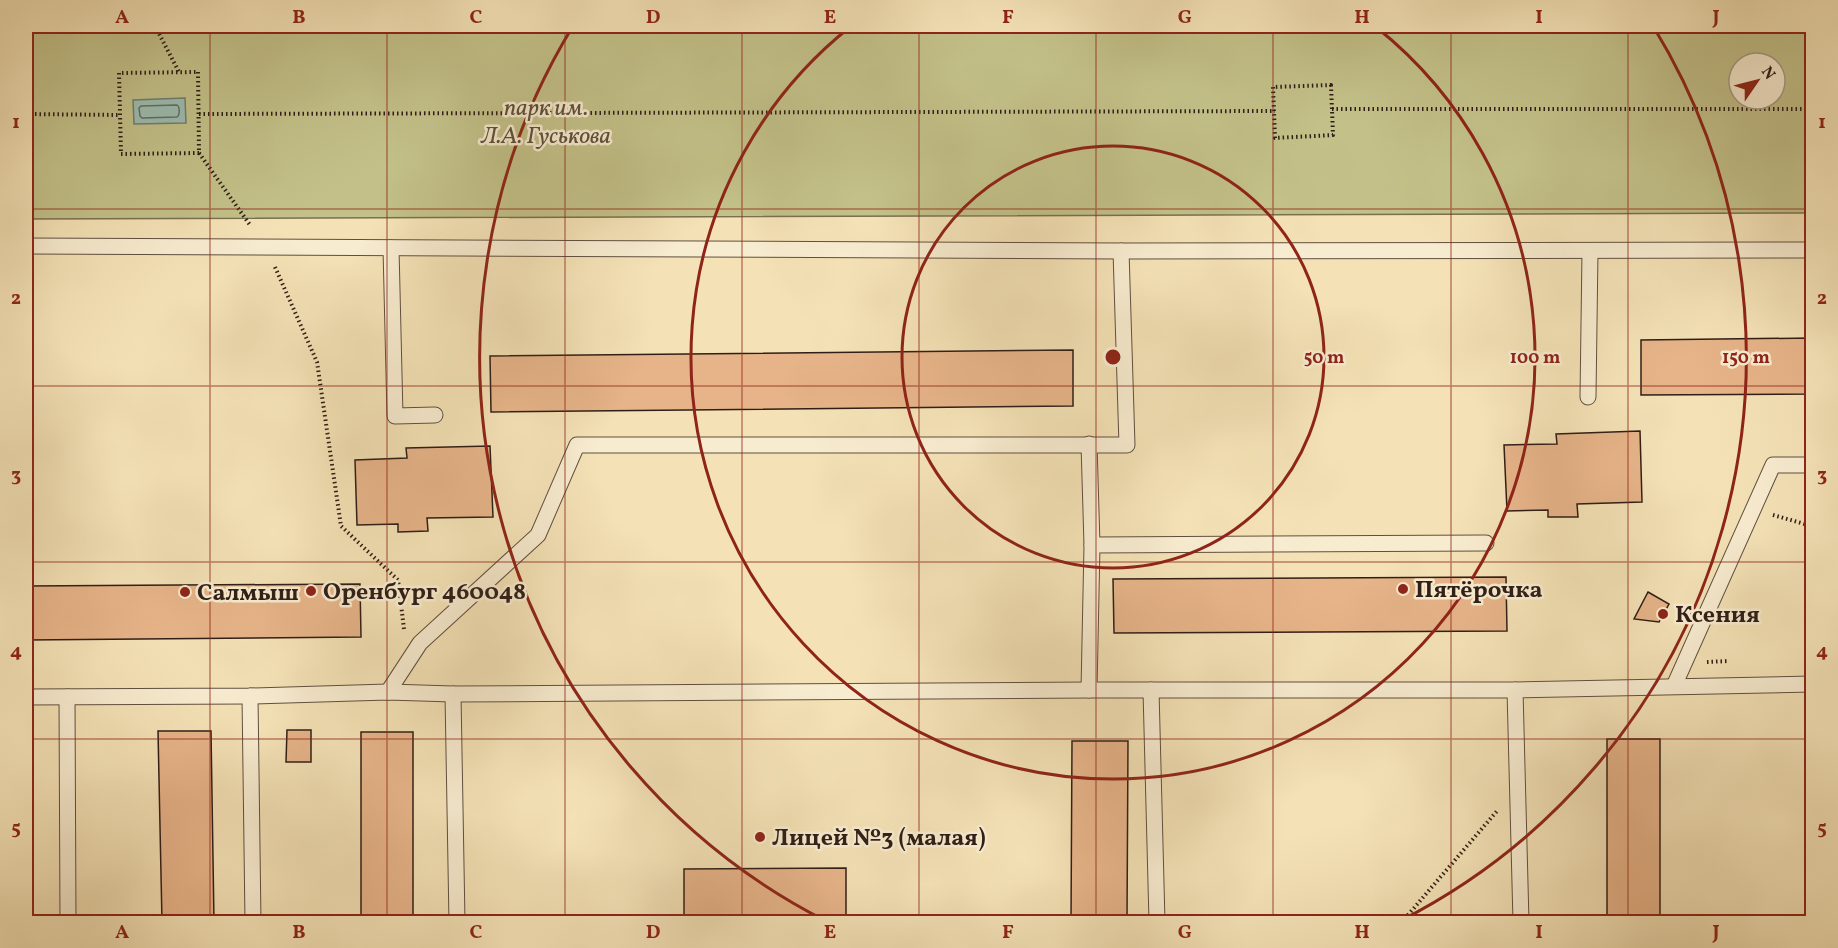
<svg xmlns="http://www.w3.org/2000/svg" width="1838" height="948" viewBox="0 0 1838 948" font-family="Vollkorn,serif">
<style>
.green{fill:#c3c189;stroke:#797050;stroke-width:1.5;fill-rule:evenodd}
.water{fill:#9cbdb0;stroke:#707d73;stroke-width:1.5}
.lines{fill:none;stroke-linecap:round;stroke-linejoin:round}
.shore{stroke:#666e64;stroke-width:1.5}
.building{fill:#e7b489;stroke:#2f1e17;stroke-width:1.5}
.lane-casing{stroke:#604f3f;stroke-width:17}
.path{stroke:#2f1e17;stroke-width:4;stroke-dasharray:1.5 3;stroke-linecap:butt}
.lane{stroke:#f8ecd0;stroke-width:15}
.grid{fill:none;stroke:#8f2418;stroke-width:1.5;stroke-opacity:0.55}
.ring{fill:none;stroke:#8f2418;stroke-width:3}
.poi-dot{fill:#8f2418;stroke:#f8ecd0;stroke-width:2}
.labels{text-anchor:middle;stroke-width:5;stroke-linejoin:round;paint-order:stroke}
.park-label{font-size:24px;font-style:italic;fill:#5b4f39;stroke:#f8ecd0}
.poi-label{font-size:24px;font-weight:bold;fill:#2f1e17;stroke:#f8ecd0;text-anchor:start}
.centre{fill:#8f2418;stroke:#f8ecd0;stroke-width:3}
.ring-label{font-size:18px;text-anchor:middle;font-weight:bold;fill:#8f2418;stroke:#f8ecd0;stroke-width:5;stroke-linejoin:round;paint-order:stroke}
.neatline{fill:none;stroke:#8f2418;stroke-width:2}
.grid-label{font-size:20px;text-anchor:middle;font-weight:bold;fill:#8f2418}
</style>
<rect width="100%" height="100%" fill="#f4e2b6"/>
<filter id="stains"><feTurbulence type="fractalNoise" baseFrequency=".00333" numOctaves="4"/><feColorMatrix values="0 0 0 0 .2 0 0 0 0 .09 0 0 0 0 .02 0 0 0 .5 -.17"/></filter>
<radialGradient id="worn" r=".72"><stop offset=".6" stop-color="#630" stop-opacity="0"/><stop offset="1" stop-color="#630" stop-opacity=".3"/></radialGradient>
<!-- green -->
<path class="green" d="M26 26H1812V213L26 219ZM1739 63H1775V99H1739Z"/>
<!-- water -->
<path class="water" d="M185 98 186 123 134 124 133 100Z"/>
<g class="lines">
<!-- shore -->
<path class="shore" d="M177 105C180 107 180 115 177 117L142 118 140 116 139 108 141 106Z"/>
</g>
<!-- building -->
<g class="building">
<path d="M1812 338V394L1641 395V340Z"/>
<path d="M1073 350V406L491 412 490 356Z"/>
<path d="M1640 431 1642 502 1577 504 1578 517H1548V510L1507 511 1504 445 1557 444 1556 434Z"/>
<path d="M490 446 493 517 427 518 428 531 398 532V524L357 525 355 460 407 458 406 448Z"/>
<path d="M1506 577 1507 631 1114 633 1113 579Z"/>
<path d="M360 584 361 637 26 640V586Z"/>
<path d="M1648 592 1669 604 1659 622 1634 619Z"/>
<path d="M287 730H311V762H286Z"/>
<path d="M158 731H211L214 922H162Z"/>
<rect x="361" y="732" width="52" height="190"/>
<rect x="1607" y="739" width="53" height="183"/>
<path d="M1072 741H1128L1127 922H1071Z"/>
<path d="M846 868V922H684V869Z"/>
</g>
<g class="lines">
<!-- lane casing -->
<g class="lane-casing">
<g id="lane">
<path d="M26 246 1121 251 1812 250"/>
<path d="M391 248 395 416 435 415"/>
<path d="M1588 397 1590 251"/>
<path d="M1089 444 1092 545"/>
<path d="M1674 686 1773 465H1812"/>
<path d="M1089 690 1092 545 1486 543"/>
<path d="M1151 690 1157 922"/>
<path d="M1515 690 1521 922"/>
<path d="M388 692 420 643 538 535 577 445H1127L1121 251"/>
<path d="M453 694 457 922"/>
<path d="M250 696 253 922"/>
<path d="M26 697 250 696 388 692 453 694 1089 690H1515L1812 684"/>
<path d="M67 697 68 922"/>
</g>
</g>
<!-- path -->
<g class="path">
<path d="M155 26 179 72"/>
<path d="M198 72 199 153 121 154 119 73Z"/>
<path d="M1331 85 1333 135 1275 138 1273 87Z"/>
<path d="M1332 109H1812"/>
<path d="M26 114 120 115"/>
<path d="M199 114 1275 111"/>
<path d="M199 153 250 225"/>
<path d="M275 267 317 362 341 526 398 580 404 629"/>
<path d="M1773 515 1812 526"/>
<path d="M1707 662 1729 661"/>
<path d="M1402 922 1497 811"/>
</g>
<!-- lane -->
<use href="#lane" class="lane"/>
</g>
<!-- grid -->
<path class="grid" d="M210 26V922M387 26V922M565 26V922M742 26V922M919 26V922M1096 26V922M1273 26V922M1451 26V922M1628 26V922M26 209H1812M26 386H1812M26 562H1812M26 739H1812"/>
<!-- distance rings -->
<g class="ring">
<circle cx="1113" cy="357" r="211"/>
<path d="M1376 27A422 422 0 1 1 850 27"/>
<path d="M826 921A633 633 0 0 1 573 26M1653 26A633 633 0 0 1 1400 921"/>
</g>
<!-- markers -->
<g class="poi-dot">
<circle cx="1403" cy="589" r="6"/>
<circle cx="311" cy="591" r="6"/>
<circle cx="185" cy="592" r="6"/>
<circle cx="1663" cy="614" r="6"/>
<circle cx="760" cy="837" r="6"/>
</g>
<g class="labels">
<!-- park labels -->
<g class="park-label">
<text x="546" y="115">парк им.<tspan x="546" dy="28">Л.А. Гуськова</tspan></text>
</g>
<!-- poi labels -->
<g class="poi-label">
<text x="1415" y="597">Пятёрочка</text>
<text x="323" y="599">Оренбург 460048</text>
<text x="197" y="600">Салмыш</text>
<text x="1675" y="622">Ксения</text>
<text x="772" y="845">Лицей №3 (малая)</text>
</g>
</g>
<circle cx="1113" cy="357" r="9" class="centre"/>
<g class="ring-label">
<text x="1324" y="363">50 m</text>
<text x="1535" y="363">100 m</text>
<text x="1746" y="363">150 m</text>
</g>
<!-- margin -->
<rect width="1838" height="948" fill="none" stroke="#f4e2b6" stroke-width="66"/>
<!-- north arrow -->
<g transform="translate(1757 81) rotate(55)"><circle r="28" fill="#f8ecd0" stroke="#a89a86" stroke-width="1.5"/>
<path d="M0-4.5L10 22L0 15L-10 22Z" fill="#8f2418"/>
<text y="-9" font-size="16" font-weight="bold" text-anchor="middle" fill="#2f1e17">N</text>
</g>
<rect x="33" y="33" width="1772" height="882" class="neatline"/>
<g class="grid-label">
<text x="122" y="23">A</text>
<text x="299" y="23">B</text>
<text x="476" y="23">C</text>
<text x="653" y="23">D</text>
<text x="830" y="23">E</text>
<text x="1008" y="23">F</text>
<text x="1185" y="23">G</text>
<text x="1362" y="23">H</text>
<text x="1539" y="23">I</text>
<text x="1716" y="23">J</text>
<text x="16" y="128">1</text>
<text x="1822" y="128">1</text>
<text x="16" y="304">2</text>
<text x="1822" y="304">2</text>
<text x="16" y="481">3</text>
<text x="1822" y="481">3</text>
<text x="16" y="657">4</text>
<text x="1822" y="657">4</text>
<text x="16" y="834">5</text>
<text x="1822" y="834">5</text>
<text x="122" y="938">A</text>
<text x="299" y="938">B</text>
<text x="476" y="938">C</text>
<text x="653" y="938">D</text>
<text x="830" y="938">E</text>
<text x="1008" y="938">F</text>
<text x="1185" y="938">G</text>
<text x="1362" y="938">H</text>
<text x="1539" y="938">I</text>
<text x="1716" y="938">J</text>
</g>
<rect width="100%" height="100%" filter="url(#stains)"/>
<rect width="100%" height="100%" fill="url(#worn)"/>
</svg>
